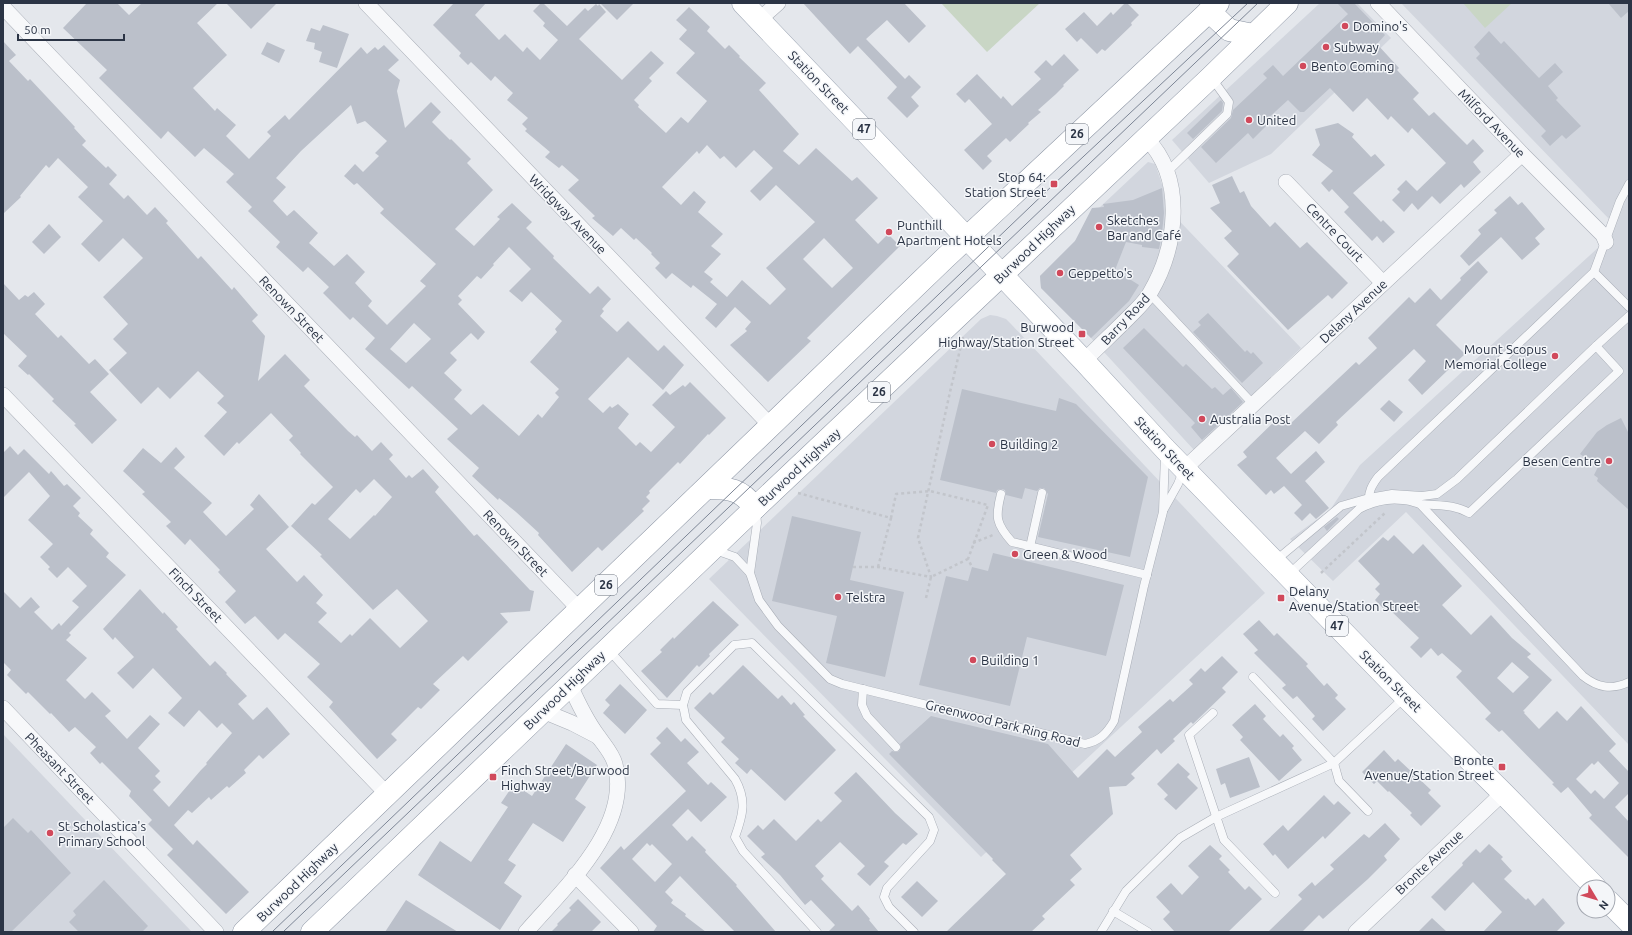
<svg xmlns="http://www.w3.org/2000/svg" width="1632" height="935" viewBox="0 0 1632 935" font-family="Ubuntu,sans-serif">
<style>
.built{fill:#d2d6de}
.green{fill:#c9d6c5}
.building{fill:#bbc0ca;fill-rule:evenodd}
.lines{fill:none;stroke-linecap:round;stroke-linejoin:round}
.lane-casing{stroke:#a9aeb7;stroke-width:9}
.street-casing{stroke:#a9aeb7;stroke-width:16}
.primary-casing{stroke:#a3abb8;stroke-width:23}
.highway-casing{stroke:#8b94a3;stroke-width:23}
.path{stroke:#c2c5cb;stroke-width:2.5;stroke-dasharray:3 3;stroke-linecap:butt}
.lane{stroke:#f7f8fa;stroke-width:8}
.street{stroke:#f7f8fa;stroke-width:15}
.primary{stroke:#fff;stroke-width:22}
.highway{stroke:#fff;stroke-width:22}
.tram{stroke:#7d8696;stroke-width:1}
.poi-dot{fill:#d1495b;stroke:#f4f6f9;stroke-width:1.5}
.labels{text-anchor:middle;stroke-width:3;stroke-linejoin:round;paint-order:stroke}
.shield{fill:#f4f6f9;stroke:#676e7b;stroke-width:1}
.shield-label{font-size:12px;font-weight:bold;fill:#2b3445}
.poi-label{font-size:13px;fill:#2b3445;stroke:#f4f6f9;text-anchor:start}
.street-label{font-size:13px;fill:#2b3445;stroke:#f4f6f9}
</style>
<rect width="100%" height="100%" fill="#e4e7ec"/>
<!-- built -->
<g class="built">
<path d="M1320 3H1357L1391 38 1271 154 1209 183 1172 140Z"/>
<path d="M1401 3H1629V745L1406 512 1333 581 1290 539 1330 510 1360 465 1600 246 1610 220Z"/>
<path d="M1148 162 1155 164 1163 187 1166 207 1301 348 1194 450 1091 338 1041 288 1040 276 1075 241 1099 208Z"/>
<path d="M990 315 997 316 1006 319 1011 324 1265 593 981 857 709 579 981 319Z"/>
<path d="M3 734 192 932H3Z"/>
</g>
<!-- green -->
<g class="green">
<path d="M941 3H1040L987 52Z"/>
<path d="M1463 3H1512L1485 28Z"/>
</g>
<!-- building -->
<g class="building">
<path d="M87 3H117L129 15 142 3H218L197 23 227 55 193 88 215 111 217 108 236 125 226 136 249 159 271 136 267 132 285 115 289 120 361 47 367 54 375 47 378 50 384 45 399 60 388 70 400 80 397 91 405 128 431 102 441 112 432 122 450 140 451 139 471 159 467 163 493 190 455 229 474 246 500 219 497 217 512 203 532 222 526 228 554 256 553 258 590 294 598 286 611 299 602 309 604 311 600 316 617 332 628 321 658 351 664 345 684 365 663 390 628 357 588 399 603 413 610 406 612 408 618 404 629 414 618 428 636 446 640 442 651 452 675 427 652 405 666 391 670 395 683 385 685 387 690 382 726 418 709 435 708 434 680 464 678 462 649 491 650 493 646 497 650 501 642 509 644 511 602 551 598 547 572 572 538 535 539 533 516 512 499 498 498 500 472 476 479 468 447 439 458 429 412 386 409 389 365 349 375 338 353 317 350 320 323 293 329 287 308 267 303 272 276 247 280 242 248 211 252 207 226 182 234 174 204 148 195 157 168 131 161 139 99 78 107 70 63 28ZM351 105 357 124 365 121 387 141 375 153 379 156 363 172 355 164 344 176 354 185 357 183 384 209 380 213 436 264 420 281 426 286 387 325 368 306 372 301 355 283 365 272 347 254 334 266 309 243 318 233 294 210 287 216 273 201 286 187 276 178 301 151ZM509 247 531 269 509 291 522 302 531 292 562 321 555 329 557 332 530 362 559 389 555 393 559 397 542 418 538 414 519 436 483 404 471 415 454 399 462 390 444 373 457 360 450 353 471 333 478 340 485 332 458 304 462 300 458 296 477 276 481 279 494 265 493 264ZM414 323 431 339 406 363 390 349Z"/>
<path d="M226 3H277L251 29Z"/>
<path d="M454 3H486L475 15 499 40 505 34 523 52 527 47 540 60 558 40 543 26 545 23 533 11 541 3H543L567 26 585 8 588 11 596 4 598 6 599 4 606 12 579 39 622 80 651 51 664 63 649 78 652 81 634 100 639 105 638 107 666 133 681 117 688 123 707 101 676 73 695 53 679 39 687 30 676 20 689 7 710 27 707 31 725 49 729 45 740 56 739 57 766 83 759 90 799 134 783 151 799 165 816 148 852 181 857 177 878 198 855 220 878 244 888 234 900 246 807 338 811 341 768 382 730 345 747 331 745 329 751 322 735 307 716 328 705 318 717 304 693 285 691 288 672 273 666 279 655 268 660 263 651 254 652 253 636 238 634 240 621 228 613 236 592 218 595 216 568 190 579 180 562 165 559 168 545 157 550 152 525 131 527 129 522 124 528 118 507 100 513 93 495 76 491 81 471 62 468 65 459 56 461 53 433 25ZM707 145 720 159 724 156 736 168 754 150 773 168 750 191 760 201 776 185 815 222 766 268 786 289 770 305 742 280 727 297 710 282 713 279 704 272 721 254 711 246 723 234 698 212 706 202 694 191 681 205 662 187 697 151 699 154ZM824 238 853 268 832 288 803 259Z"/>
<path d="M600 3H634L617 20Z"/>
<path d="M803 3H904L926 26 909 43 887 20 866 39 905 79 909 75 921 87 911 97 919 106 907 118 887 98 897 87 858 46 850 54Z"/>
<path d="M1125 3H1127L1139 15 1131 23 1132 25 1105 51 1102 49 1097 54 1081 38 1077 42 1065 29 1084 12 1097 26 1111 12 1113 15Z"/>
<path d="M1337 3H1354L1385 35 1377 44 1399 68 1397 70 1419 93 1413 99 1429 116 1434 112 1467 145 1473 139 1484 151 1473 162 1481 172 1464 188 1461 184 1440 204 1432 196 1418 210 1412 203 1404 212 1392 200 1400 192 1397 189 1406 180 1417 191 1446 163 1412 128 1408 133 1391 116 1388 120 1367 98 1353 112 1330 88 1304 112H1300L1288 100 1264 122 1267 125 1253 139 1248 133 1216 163 1201 147 1231 118 1233 110 1267 78 1263 74 1273 65 1283 76 1348 14Z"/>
<path d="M1608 3H1629V11L1621 18Z"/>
<path d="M323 25 349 34 337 68 319 62 322 52 314 49 315 43 306 41 311 28 320 31Z"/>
<path d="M1489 31 1501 44 1504 41 1539 78 1555 63 1563 72 1548 86 1558 98 1556 100 1581 126 1566 139 1562 135 1550 146 1541 136 1546 131 1476 58 1480 54 1474 47Z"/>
<path d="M3 41 16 55 9 61 28 81 30 79 75 127 74 128 86 141 82 145 106 168 108 166 117 175 109 184 124 199 128 195 147 215 155 207 168 221 166 223 198 259 201 256 232 290 234 287 258 315 252 321 265 336 258 381 285 354 310 380 304 386 348 431 355 437 357 435 372 451 381 442 393 455 389 459 406 478 409 475 412 478 423 469 439 487 435 492 474 536 477 534 530 590 534 591 530 611 500 613 508 622 468 661 463 656 433 684 440 690 421 709 418 707 391 734 397 740 377 759 329 707 333 702 307 677 320 664 285 633 278 640 255 616 245 624 225 602 236 591 218 572 220 570 190 539 185 545 166 526 171 522 142 494 145 492 123 471 143 448 161 463 176 447 185 457 174 468 212 503 203 512 226 536 254 509 250 505 259 494 289 527 266 549 297 582 304 575 323 595 316 603 327 613 318 622 341 643 350 634 352 636 370 618 400 648 428 621 397 589 373 610 320 556 322 555 291 526 312 503 315 505 333 487 300 454 301 453 289 440 293 436 271 413 239 444 237 442 224 456 204 436 227 412 217 403 224 396 198 371 170 399 158 387 141 404 109 370 127 353 113 339 128 324 103 297 143 258 123 238 99 262 81 244 103 221 78 197 88 187 58 158 49 168 46 165 25 190 20 196 21 197 3 214ZM374 479 392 497 375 516 374 515 350 539 328 519 356 489 360 493Z"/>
<path d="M267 42 285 50 279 63 261 54Z"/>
<path d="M1064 54 1079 70 1063 85 1064 86 1056 94 1038 110 1041 112 1028 123 1029 124 1010 142 1006 138 987 156 992 161 983 170 964 150 992 124 969 99 965 103 956 94 977 74 1001 99 1003 96 1012 106 1041 79 1034 72 1046 60 1052 66Z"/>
<path d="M1221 100 1223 103 1222 111 1193 139 1187 133Z"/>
<path d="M1338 123 1354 134 1352 137 1371 157 1375 154 1385 165 1353 193 1381 222 1383 220 1395 232 1383 243 1377 236 1372 241 1344 212 1349 207 1332 189 1329 192 1321 183 1333 171 1312 155 1320 145 1315 129Z"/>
<path d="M1232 176 1240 193 1244 191 1251 206 1270 227 1275 222 1300 248 1307 242 1348 283 1332 299 1328 295 1288 330 1227 266 1239 254 1224 238 1232 231 1210 208 1220 203 1212 185Z"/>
<path d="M1162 188 1164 213 1162 233 1159 249 1142 247V245L1126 242 1115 270 1139 285 1129 301 1091 338 1041 288 1040 276 1075 241 1092 208 1104 207 1103 204 1133 200Z"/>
<path d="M1510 196 1518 205 1522 202 1545 229 1535 238 1540 244 1522 260 1501 237 1469 266 1460 256 1481 234 1478 230 1497 213 1494 210Z"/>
<path d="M49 224 61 237 44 254 32 242Z"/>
<path d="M1478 261 1488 272 1436 325 1465 354 1448 370 1422 395 1408 380 1426 361 1414 349 1336 422 1338 425 1319 444 1305 431 1276 458 1291 474 1316 451 1325 462 1305 481 1329 508 1316 519 1310 513 1302 521 1294 513 1302 505 1284 486 1274 494 1271 490 1266 495 1237 465 1247 457 1243 452 1281 415 1290 424 1356 362 1359 365 1377 348 1368 338 1409 297 1415 303 1430 288 1441 300 1461 280 1460 278Z"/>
<path d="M3 283 19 300 25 295 28 297 34 292 45 304 35 314 58 338 61 335 89 364 95 359 109 374 90 392 117 420 92 444 74 425 76 424 52 401 54 399 29 374 28 375 18 366 27 356 3 333Z"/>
<path d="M1208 313 1245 352 1247 350 1251 354 1253 352 1263 363 1242 383 1193 332 1201 325 1198 322Z"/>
<path d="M1144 328 1183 367 1186 364 1212 389 1215 387 1223 395 1231 388 1243 402 1202 440 1191 427 1195 423 1123 348Z"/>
<path d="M962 389 1056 411 1059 398 1076 404 1148 477 1130 557 1038 537 1048 494 1044 488H1040L1037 491 1025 488 1022 499 1006 495 1005 490 1002 489 997 490 996 493 940 480Z"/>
<path d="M1389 400 1403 412 1394 422 1380 409Z"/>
<path d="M1621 418 1629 434V510L1597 481 1598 478 1594 475 1598 467 1580 454 1597 432 1607 425Z"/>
<path d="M10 446 18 455 24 449 49 474 51 471 64 486 67 484 81 498 73 506 80 513 78 516 93 530 90 534 109 553 106 557 126 575 69 633 71 635 66 640 87 658 66 680 85 699 92 692 111 711 105 716 127 739 150 715 160 724 138 748 160 771 155 776 161 782 153 790 169 807 201 770 207 764 206 763 232 733 222 723 217 728 199 710 184 727 168 713 182 698 153 668 133 689 117 673 134 657 115 637 113 640 103 629 140 589 163 614 164 612 178 627 176 629 210 666 215 661 227 673 226 674 247 696 238 704 253 720 267 707 290 734 263 759 259 755 244 770 246 773 229 788 227 786 211 800 209 797 192 813 188 810 174 825 193 845 197 840 249 892 226 914 167 855 173 849 148 824 152 820 129 796 131 791 102 762 100 764 90 753 96 747 75 727 69 732 51 713 50 714 28 692 26 694 7 675 11 670 3 662V591L20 608 31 597 40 607 34 612 52 630 59 623 61 626 79 607 72 601 87 586 68 567 57 578 48 569 50 567 40 557 53 544 28 520 50 496 29 472 3 498V453Z"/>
<path d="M792 516 861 532 850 580 904 592 885 677 826 663 837 616 772 601Z"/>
<path d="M1337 517 1339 519 1327 531 1324 527Z"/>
<path d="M1394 535 1413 554 1423 544 1462 586 1442 605 1471 635 1491 615 1512 638 1531 654 1527 657 1552 680 1523 711 1525 712 1524 713 1539 729 1557 711 1567 721 1581 706 1616 744 1609 751 1629 772V793L1615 807 1629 822V858L1589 818 1592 815 1568 787 1561 793 1552 784 1554 783 1502 730 1499 732 1485 719 1491 713 1456 677 1462 671 1442 653 1438 656 1431 648 1421 658 1410 647 1419 638 1386 606 1384 609 1375 600 1380 594 1375 589 1380 584 1358 561 1383 537 1388 541ZM1512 662 1529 677 1513 693 1497 678ZM1598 761 1619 783 1604 799 1595 790 1591 794 1576 779 1592 763 1594 765Z"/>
<path d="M993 553 1124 585 1106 656 1027 637 1010 706 919 685 946 576 968 581 972 567 988 571Z"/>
<path d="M713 601 739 625 709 654 710 656 699 667 697 665 667 698 641 671 662 652 660 650 673 637 674 639Z"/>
<path d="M1259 620 1274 636 1277 633 1308 664 1306 666 1324 686 1327 683 1338 695 1335 698 1346 709 1323 731 1312 719 1315 716 1297 696 1293 699 1282 688 1286 685 1254 653 1258 650 1243 634Z"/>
<path d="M1222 656 1238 672 1222 688 1226 692 1193 724 1191 722 1173 739 1175 741 1161 754 1157 749 1131 774 1135 778 1126 786 1109 787 1113 814 1070 855 1082 869 1070 880 1075 885 1042 916 1045 919 1031 932H946L1006 874 992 860 993 859 889 754 892 751 897 752 899 751 901 748 900 744 931 716 1048 744 1078 778 1107 749 1115 757 1142 732 1138 727 1170 699 1173 702 1193 684 1189 680 1201 668 1205 672Z"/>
<path d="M743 665 778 699 782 695 791 705 794 702 805 715 803 716 836 750 785 801 751 769 747 774 735 763 739 759 721 742 725 738 694 708 710 692 713 695Z"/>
<path d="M620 684 647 710 625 734 603 713 610 705 605 700Z"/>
<path d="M1255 704 1266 716 1263 719 1280 737 1283 734 1294 746 1292 748 1302 760 1279 781 1240 740 1243 737 1232 725Z"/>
<path d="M667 727 681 742 685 738 699 752 687 763 708 785 711 782 727 797 701 822 688 809 672 825 687 841 692 836 706 850 705 852 737 885 736 886 776 932H735L680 876 665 892 673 900 671 903 686 914 685 916 706 932H653L657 926 600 868 621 846 624 850 686 791 650 754 661 743 656 738ZM647 843 650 846 652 844 672 864 655 882 632 859Z"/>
<path d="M566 744 597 765 575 799 586 807 563 842 533 823 508 860 516 865 504 883 522 896 500 930 418 875 440 841 471 862 508 807 501 803 514 784 532 796Z"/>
<path d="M1384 750 1395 762 1398 759 1431 790 1428 793 1441 806 1421 826 1410 815 1412 813 1389 791 1388 792 1377 781 1374 784 1362 772Z"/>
<path d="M1249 757 1260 787 1230 798 1225 783 1221 785 1216 769Z"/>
<path d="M1178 763 1190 774 1187 777 1198 788 1176 810 1164 799 1168 795 1157 784Z"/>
<path d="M856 772 895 813 918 834 906 845 903 843 884 862 889 866 870 886 857 874 865 866 840 842 815 866 824 876 821 879 852 911 858 905 870 919 869 920 879 932H828L835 925 811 900 805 905 780 875 761 857 765 854 747 836 758 825 763 830 774 819 796 841 818 819 821 822 842 801 834 793Z"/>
<path d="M1324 795 1334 805 1338 801 1351 813 1325 839 1323 836 1288 869 1275 854 1273 856 1263 844 1283 825 1288 831Z"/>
<path d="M13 818 28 833 31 830 71 873 11 932H3V828Z"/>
<path d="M1385 823 1400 839 1384 856 1387 860 1368 879 1323 919 1319 915 1302 932H1268L1302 899 1298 895 1312 882 1315 886 1334 869 1330 865 1364 834 1369 838Z"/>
<path d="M1489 844 1503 857 1501 859 1512 871 1504 879 1526 900 1528 898 1535 906 1543 898 1565 923 1556 932H1483L1502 912 1473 882 1445 911 1431 897 1463 865 1462 863 1476 849 1480 853Z"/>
<path d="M1210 845 1222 856 1219 859 1230 870 1228 872 1245 890 1249 886 1262 899 1228 932H1175L1163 919 1170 912 1156 897 1171 883 1182 895 1199 877 1188 866Z"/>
<path d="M104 880 148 926 142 932H79L69 922 76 915 73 911Z"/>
<path d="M917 881 938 901 922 917 901 897Z"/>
<path d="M578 899 601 922 591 932H551L558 925 557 924 571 910 569 908Z"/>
<path d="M406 900 458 932H385Z"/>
<path d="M1432 918 1447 932H1418Z"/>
</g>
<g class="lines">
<!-- lane casing -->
<g class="lane-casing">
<g id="lane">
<path d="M1166 173 1227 114 1229 102 1211 77"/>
<path d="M1594 272 1629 307"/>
<path d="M1150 294 1253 404"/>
<path d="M1596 346 1629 316"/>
<path d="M1001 494C995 517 996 524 1012 542L1147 575"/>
<path d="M1369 502C1368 492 1372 485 1378 477L1594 272 1620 201 1629 184"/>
<path d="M1419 503 1583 676C1598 688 1612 690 1629 682"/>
<path d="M1164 509 1178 484 1183 471"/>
<path d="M756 511 757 523 750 573 759 600 778 626 830 679 842 684 1085 744C1100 741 1107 733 1114 721L1144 586 1163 512 1165 454"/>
<path d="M1030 547 1042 493"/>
<path d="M715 550 735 557 750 573"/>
<path d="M1275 561 1341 506 1369 498 1392 494 1422 496 1437 494 1457 479 1596 346 1619 371 1469 513C1454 504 1438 506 1421 504 1415 503 1409 500 1403 500 1388 498 1372 502 1359 509L1288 575"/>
<path d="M608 649 657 704 683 705"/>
<path d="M1253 677 1334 763 1339 781 1368 811"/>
<path d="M863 689 862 705 867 716 896 747"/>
<path d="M1213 713 1189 735 1224 840 1275 893"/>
<path d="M1113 911 1148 932"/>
<path d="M817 932 743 851 735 837C743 815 747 800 735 779L686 720 683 705 687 692 734 645 752 643 929 817 934 830 930 841 887 888 884 897 889 907 914 932"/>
<path d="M1101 932 1126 891 1180 838 1216 817 1334 763 1405 697"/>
</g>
</g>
<!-- street casing -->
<g class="street-casing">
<g id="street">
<path d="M366 3 771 426"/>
<path d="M1378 3 1522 154 1603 235 1606 242"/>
<path d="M3 7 580 610"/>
<path d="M759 20 778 3"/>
<path d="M1286 182 1383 283"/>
<path d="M1084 361C1099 346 1113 333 1128 318 1135 311 1144 303 1150 293 1177 247 1186 179 1146 138"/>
<path d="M3 395 388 795"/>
<path d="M1184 469 1522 154"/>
<path d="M3 708 216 932"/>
<path d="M543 711 572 723 597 736"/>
<path d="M575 875 631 932"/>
<path d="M526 932C563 889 632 827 615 764 612 753 604 745 598 736 586 720 578 703 570 685"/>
<path d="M1356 932 1503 793"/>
</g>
</g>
<!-- primary casing -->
<g class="primary-casing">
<g id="primary">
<path d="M743 3 1084 361 1165 449 1406 697 1503 793 1595 887"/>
<path d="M1608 901 1629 922"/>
</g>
</g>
<!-- highway casing -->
<g class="highway-casing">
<g id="highway">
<path d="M1209 11 1229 30 1253 35"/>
<path d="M707 488C730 488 741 489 755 508"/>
<path d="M244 932 944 259 1218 3"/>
<path d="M312 932 755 508 1211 77 1287 3"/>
</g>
</g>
<!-- path -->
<g class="path">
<path d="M798 493 891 518 896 494 930 491 988 505 968 559 972 567"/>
<path d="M973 543 993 535"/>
<path d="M853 567H878L931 577 918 538 950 392 963 337"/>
<path d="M878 567 891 518"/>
<path d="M1321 573 1386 512"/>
<path d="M926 598 931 577 968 559"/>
</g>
<!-- lane -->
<use href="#lane" class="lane"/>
<!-- street -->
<use href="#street" class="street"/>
<!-- primary -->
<use href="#primary" class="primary"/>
<!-- highway -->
<use href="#highway" class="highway"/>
<!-- tram -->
<g class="tram">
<path d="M272 932 1054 184 1248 3"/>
<path d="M283 932 1258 3"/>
</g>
</g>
<!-- markers -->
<g class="poi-dot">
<circle cx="1345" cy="26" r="4"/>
<circle cx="1326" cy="47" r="4"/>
<circle cx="1303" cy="66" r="4"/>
<circle cx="1249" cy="120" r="4"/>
<rect x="1050" y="180" width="8" height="8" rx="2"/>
<circle cx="1099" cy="227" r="4"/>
<circle cx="889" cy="232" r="4"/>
<circle cx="1060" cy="273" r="4"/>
<rect x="1078" y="330" width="8" height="8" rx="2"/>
<circle cx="1555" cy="356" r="4"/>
<circle cx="1202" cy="419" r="4"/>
<circle cx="992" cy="444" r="4"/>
<circle cx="1609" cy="461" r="4"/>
<circle cx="1015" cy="554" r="4"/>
<circle cx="838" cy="597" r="4"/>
<rect x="1277" y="594" width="8" height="8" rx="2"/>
<circle cx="973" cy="660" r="4"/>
<rect x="1498" y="763" width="8" height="8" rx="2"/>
<rect x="489" y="773" width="8" height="8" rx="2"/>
<circle cx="50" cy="833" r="4"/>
</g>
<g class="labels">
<!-- shield labels -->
<g class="shield">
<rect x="853" y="119" width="22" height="20" rx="3"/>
<rect x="1066" y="124" width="22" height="20" rx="3"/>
<rect x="868" y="382" width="22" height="20" rx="3"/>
<rect x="595" y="575" width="22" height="20" rx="3"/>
<rect x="1326" y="616" width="22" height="20" rx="3"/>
</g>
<g class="shield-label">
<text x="864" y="133">47</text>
<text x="1077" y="138">26</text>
<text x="879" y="396">26</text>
<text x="606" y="589">26</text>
<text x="1337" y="630">47</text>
</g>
<!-- poi labels -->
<g class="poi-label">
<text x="1353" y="31">Domino's</text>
<text x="1334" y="52">Subway</text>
<text x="1311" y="71">Bento Coming</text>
<text x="1257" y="125">United</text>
<text x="1046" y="182" text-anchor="end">Stop 64:<tspan x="1046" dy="15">Station Street</tspan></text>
<text x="1107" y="225">Sketches<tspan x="1107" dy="15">Bar and Café</tspan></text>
<text x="897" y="230">Punthill<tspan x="897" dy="15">Apartment Hotels</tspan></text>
<text x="1068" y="278">Geppetto's</text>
<text x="1074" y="332" text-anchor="end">Burwood<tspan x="1074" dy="15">Highway/Station Street</tspan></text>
<text x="1547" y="354" text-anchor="end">Mount Scopus<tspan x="1547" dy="15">Memorial College</tspan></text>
<text x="1210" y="424">Australia Post</text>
<text x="1000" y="449">Building 2</text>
<text x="1601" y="466" text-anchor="end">Besen Centre</text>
<text x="1023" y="559">Green &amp; Wood</text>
<text x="1289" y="596">Delany<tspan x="1289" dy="15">Avenue/Station Street</tspan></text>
<text x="846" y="602">Telstra</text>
<text x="981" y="665">Building 1</text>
<text x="1494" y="765" text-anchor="end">Bronte<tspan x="1494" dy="15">Avenue/Station Street</tspan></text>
<text x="501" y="775">Finch Street/Burwood<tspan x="501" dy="15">Highway</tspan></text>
<text x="58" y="831">St Scholastica's<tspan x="58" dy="15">Primary School</tspan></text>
</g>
<!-- street labels -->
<g class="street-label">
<text transform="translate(819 82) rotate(46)" y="5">Station Street</text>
<text transform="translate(1492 123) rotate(46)" y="5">Milford Avenue</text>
<text transform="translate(568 214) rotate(46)" y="5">Wridgway Avenue</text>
<text transform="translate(1335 232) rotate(46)" y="5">Centre Court</text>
<text transform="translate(1034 244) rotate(-44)" y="5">Burwood Highway</text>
<text transform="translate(292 309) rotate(46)" y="5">Renown Street</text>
<text transform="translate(1353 311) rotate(-43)" y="5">Delany Avenue</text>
<text transform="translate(1125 319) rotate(-47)" y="5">Barry Road</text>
<text transform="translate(1165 448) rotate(47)" y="5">Station Street</text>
<text transform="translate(799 467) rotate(-43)" y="5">Burwood Highway</text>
<text transform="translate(516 543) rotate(46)" y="5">Renown Street</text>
<text transform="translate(196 595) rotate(46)" y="5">Finch Street</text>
<text transform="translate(1391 681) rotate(45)" y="5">Station Street</text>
<text transform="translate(564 690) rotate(-44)" y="5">Burwood Highway</text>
<text transform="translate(1003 723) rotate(14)" y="5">Greenwood Park Ring Road</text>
<text transform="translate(60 768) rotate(46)" y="5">Pheasant Street</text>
<text transform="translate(1429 862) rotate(-43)" y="5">Bronte Avenue</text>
<text transform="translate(297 882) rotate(-44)" y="5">Burwood Highway</text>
</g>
</g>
<!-- border -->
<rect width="1632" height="935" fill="none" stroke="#2b3445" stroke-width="8"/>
<!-- north arrow -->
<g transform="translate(1596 899) rotate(128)"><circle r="19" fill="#f4f6f9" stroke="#a4a8b1"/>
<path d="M0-3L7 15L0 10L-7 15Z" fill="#d1495b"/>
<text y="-6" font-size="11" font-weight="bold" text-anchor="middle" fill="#2b3445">N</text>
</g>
<!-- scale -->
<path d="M18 34v6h106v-6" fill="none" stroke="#2b3445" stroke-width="2"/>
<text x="24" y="34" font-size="12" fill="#2b3445" stroke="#f4f6f9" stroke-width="3" paint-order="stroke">50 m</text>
</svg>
